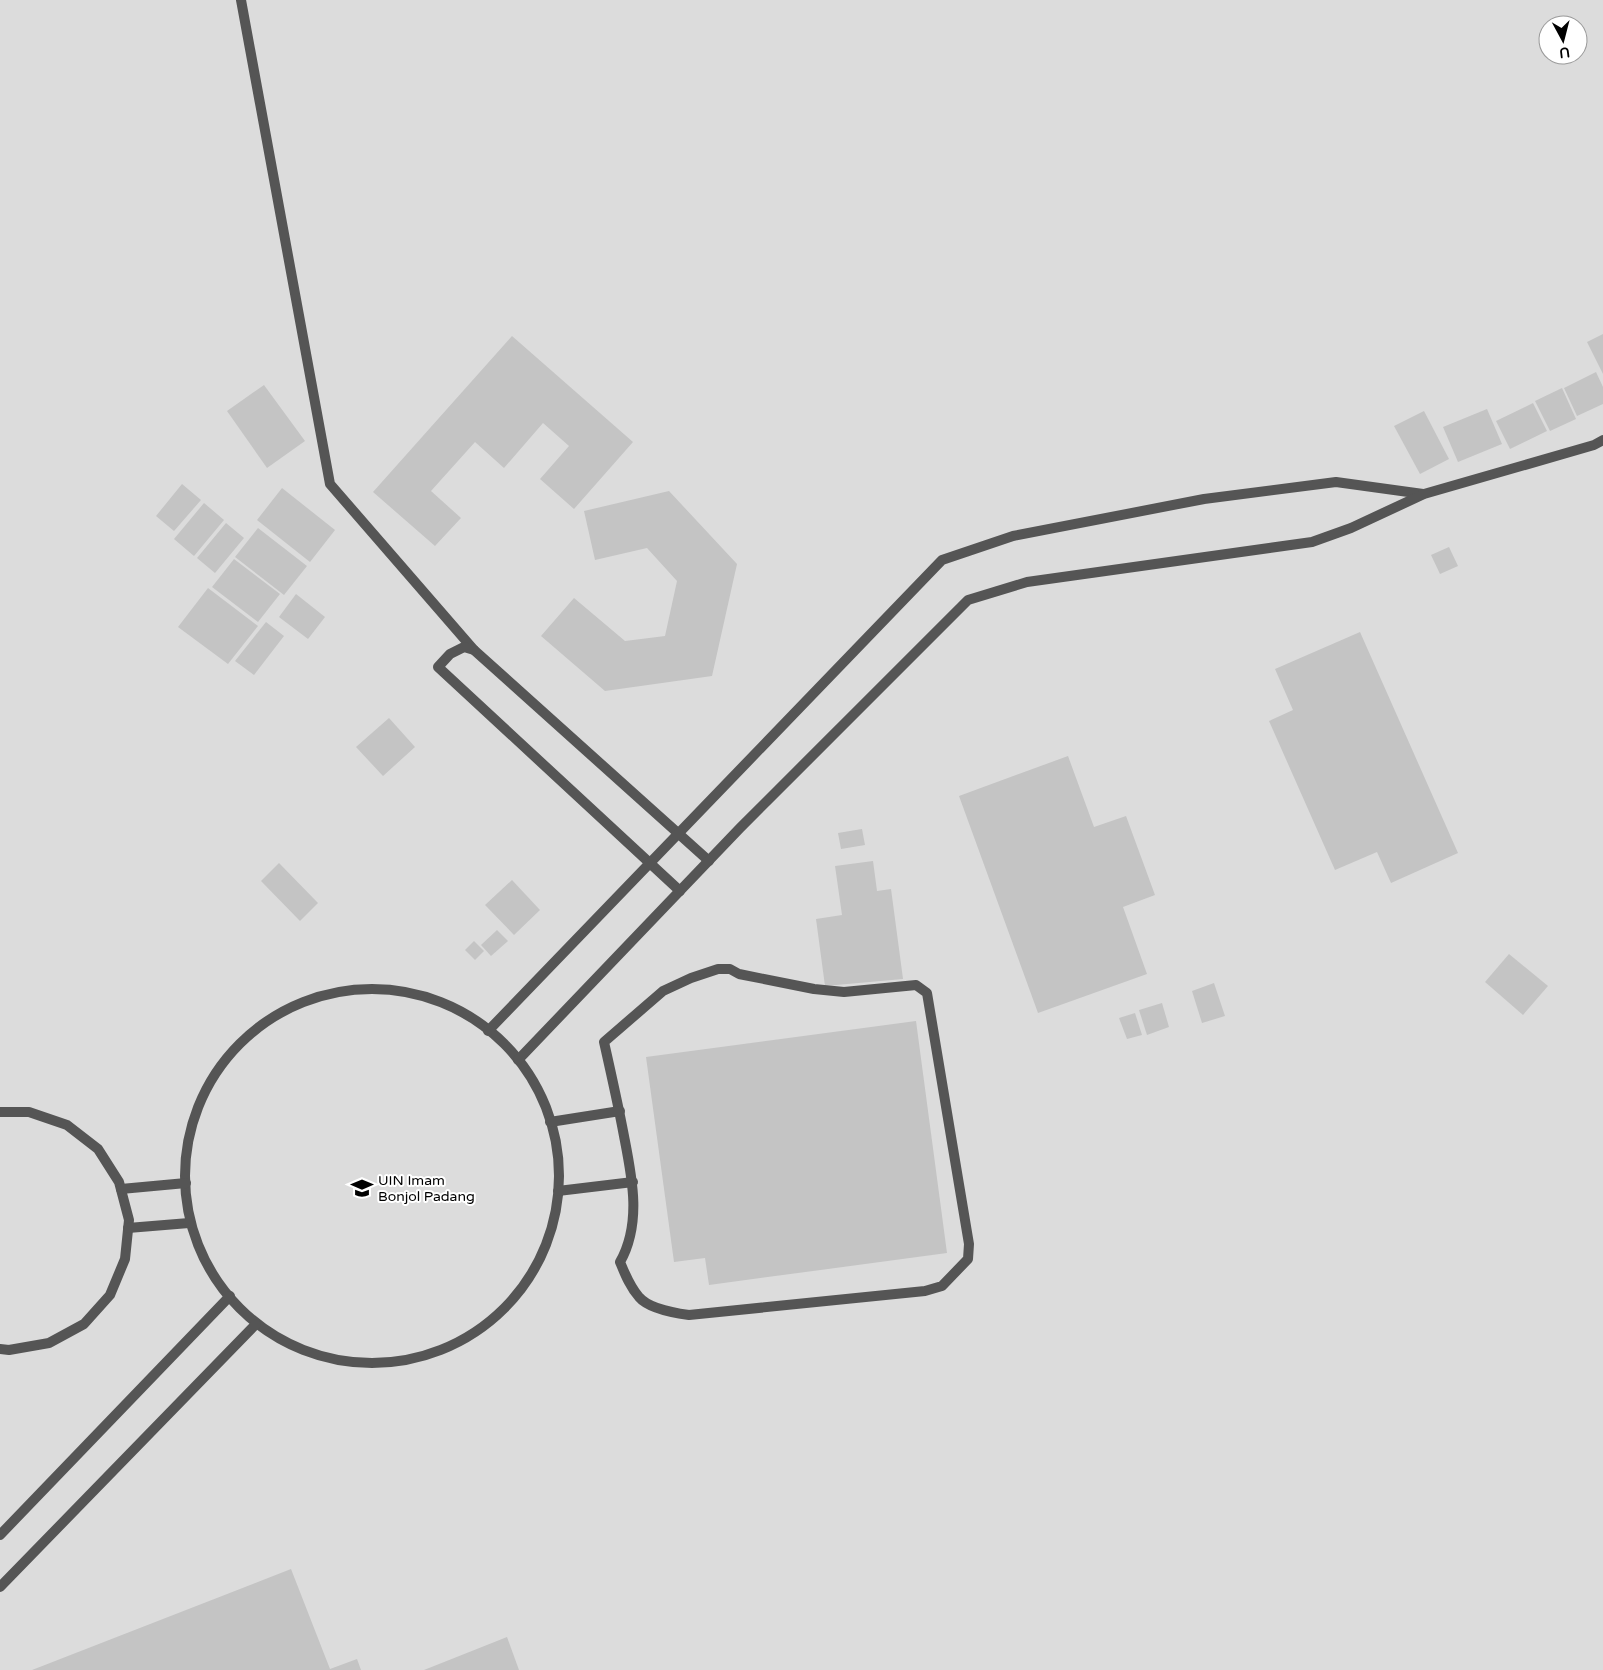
<svg xmlns="http://www.w3.org/2000/svg" width="1603" height="1670" viewBox="0 0 1603 1670" font-family="'Varela Round',sans-serif">
<style>
.green{fill:#dcdcdc;fill-rule:evenodd}
.building{fill:#c4c4c4}
.lines{fill:none;stroke-linecap:round;stroke-linejoin:round}
.lane{stroke:#555;stroke-width:10}
.street{stroke:#555;stroke-width:10}
.labels{text-anchor:middle;stroke-width:4;stroke-linejoin:round;paint-order:stroke}
.poi-label{font-size:14px;fill:#000;stroke:#fff;text-anchor:start}
</style>
<rect width="100%" height="100%" fill="#fff"/>
<!-- green -->
<path class="green" d="M0 0H1603V1670H0ZM1548 25H1578V55H1548Z"/>
<!-- building -->
<g class="building">
<path d="M1603 334V374L1587 342Z"/>
<path d="M512 336 633 442 574 509 540 479 569 446 543 423 504 468 475 442 431 491 461 518 435 546 373 492Z"/>
<path d="M1596 372 1603 387V404L1577 416 1564 388Z"/>
<path d="M264 385 305 441 267 468 227 411Z"/>
<path d="M1562 388 1576 419 1550 431 1535 401Z"/>
<path d="M1533 403 1547 431 1510 449 1496 421Z"/>
<path d="M1487 409 1502 444 1458 462 1443 427Z"/>
<path d="M1424 411 1449 459 1420 474 1394 426Z"/>
<path d="M182 484 201 500 174 531 156 516Z"/>
<path d="M282 488 335 530 310 562 257 520Z"/>
<path d="M669 491 737 564 712 676 605 691 541 636 574 598 625 641 665 636 677 581 647 548 595 560 584 511Z"/>
<path d="M204 503 224 520 194 556 174 539Z"/>
<path d="M226 523 244 538 215 573 197 558Z"/>
<path d="M258 528 307 566 284 595 235 557Z"/>
<path d="M1449 547 1458 566 1440 574 1431 555Z"/>
<path d="M234 559 280 594 258 622 212 587Z"/>
<path d="M208 588 258 626 228 664 178 627Z"/>
<path d="M296 594 325 617 308 639 279 617Z"/>
<path d="M266 622 284 636 254 675 235 661Z"/>
<path d="M1360 632 1458 853 1391 883 1377 852 1335 870 1269 721 1293 710 1275 669Z"/>
<path d="M389 718 415 747 383 776 356 747Z"/>
<path d="M1068 756 1094 827 1126 816 1155 895 1123 907 1147 974 1038 1013 959 796Z"/>
<path d="M862 829 865 845 841 849 838 833Z"/>
<path d="M873 861 877 891 891 889 903 979 825 986 816 919 842 915 835 866Z"/>
<path d="M279 863 318 903 300 921 261 881Z"/>
<path d="M512 880 540 910 514 935 485 905Z"/>
<path d="M497 930 508 941 491 956 481 945Z"/>
<path d="M474 941 484 951 475 960 465 950Z"/>
<path d="M1509 954 1548 986 1523 1015 1485 982Z"/>
<path d="M1214 983 1225 1016 1202 1023 1192 991Z"/>
<path d="M1162 1003 1169 1027 1147 1035 1139 1010Z"/>
<path d="M1135 1013 1142 1035 1127 1039 1119 1018Z"/>
<path d="M916 1021 947 1253 709 1285 705 1258 674 1262 646 1057Z"/>
<path d="M291 1569 330 1669 357 1659 361 1670H32Z"/>
<path d="M507 1637 519 1670H424Z"/>
</g>
<g class="lines">
<!-- lane -->
<path class="lane" d="M241 0 330 484 474 650"/>
<!-- street -->
<g class="street">
<path d="M680 891 438 667 450 654 464 647 474 650 709 861"/>
<path d="M718 969H730L739 974 814 989 844 992 916 985 927 993 969 1244 968 1259 942 1286 925 1291 689 1315C674 1313 649 1309 639 1297 630 1287 625 1274 620 1262 642 1223 632 1177 624 1136 618 1104 611 1073 604 1042L663 991 691 978Z"/>
<circle cx="372" cy="1176" r="187"/>
<path d="M488 1031 942 560 1013 536 1204 499 1336 482 1423 494"/>
<path d="M518 1060 740 828 968 600 1027 582 1312 542 1351 528 1424 494 1594 445 1603 440"/>
<path d="M0 1112H29L67 1125 98 1149 119 1182 129 1220 125 1259 110 1295 84 1324 49 1343 9 1350 0 1349"/>
<path d="M550 1122 620 1111"/>
<path d="M121 1189 186 1183"/>
<path d="M558 1191 633 1182"/>
<path d="M128 1228 189 1223"/>
<path d="M0 1535 230 1296"/>
<path d="M0 1587 256 1324"/>
</g>
</g>
<!-- icons -->
<defs>
<g id="university-bare" transform="scale(1.725)"><path d="M0-5L7-2L0 1L-7-2ZM-4 1L0 2.5L4 1V4Q0 6-4 4Z" fill="#000" stroke="#fff" stroke-width="2.5" paint-order="stroke"/></g>
</defs>
<g fill-rule="evenodd">
<use href="#university-bare" x="362" y="1188"/>
</g>
<g class="labels">
<!-- poi labels -->
<g class="poi-label">
<text x="378" y="1185">UIN Imam<tspan x="378" dy="16">Bonjol Padang</tspan></text>
</g>
</g>
<!-- north arrow -->
<g transform="translate(1563 40) rotate(173)"><circle r="24" fill="#ffffff" stroke="#999999"/>
<path d="M0-4L9 19L0 12L-9 19Z" fill="#000000"/>
<text y="-8" font-size="14" font-weight="bold" text-anchor="middle" fill="#000000">U</text>
</g>
</svg>
